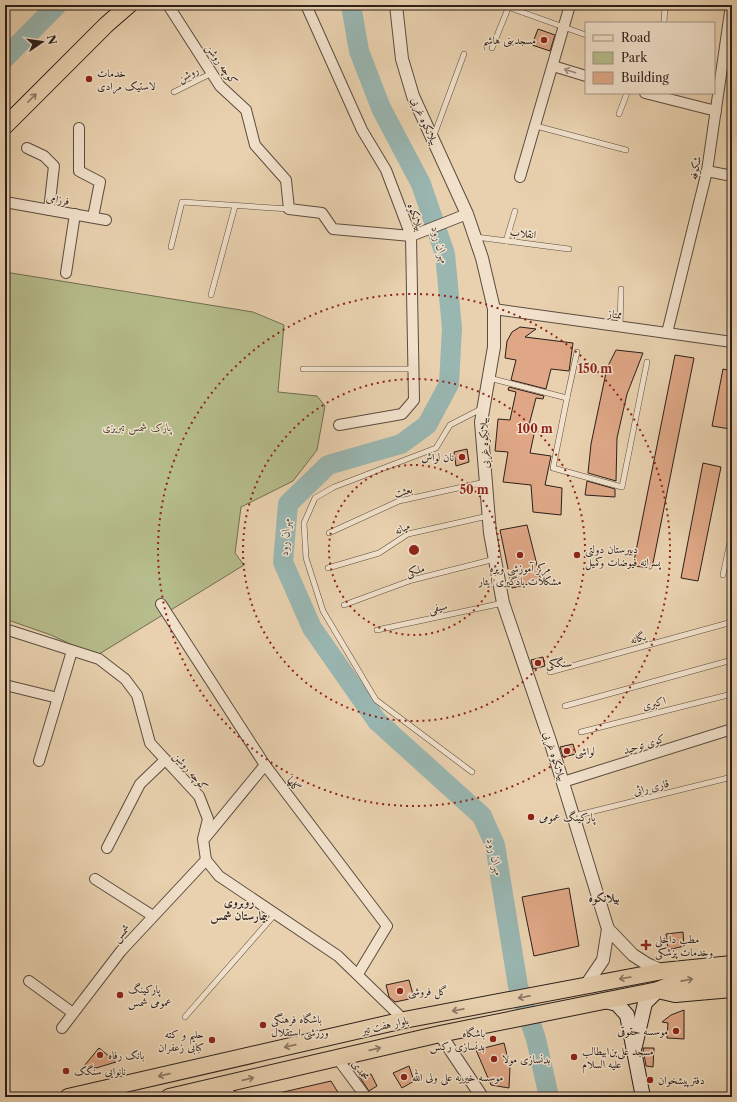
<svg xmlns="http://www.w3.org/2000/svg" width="737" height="1102" viewBox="0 0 737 1102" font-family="'Libre Caslon Text',Amiri,serif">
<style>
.green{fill:#b6bc8b;stroke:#706e52}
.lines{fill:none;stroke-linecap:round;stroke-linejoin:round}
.river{stroke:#99b6b1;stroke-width:20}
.building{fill:#dfa786;stroke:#2b1f1a}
.service-casing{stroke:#5a4c3f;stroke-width:6}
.minor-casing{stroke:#5a4c3f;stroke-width:12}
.tertiary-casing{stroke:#5a4c3f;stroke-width:14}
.secondary-casing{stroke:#2b1f1a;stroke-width:16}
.trunk-casing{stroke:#2b1f1a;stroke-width:18}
.service{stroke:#f1e1cb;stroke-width:5}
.minor{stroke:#f1e1cb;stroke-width:10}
.tertiary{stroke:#f1e1cb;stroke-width:12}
.secondary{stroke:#f1e1cb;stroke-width:14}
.trunk{stroke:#e9d1af;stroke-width:16}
.oneway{stroke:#988a7b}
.oneway2{stroke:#8a7864}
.ring{fill:none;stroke:#8f2418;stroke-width:2;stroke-dasharray:2 4}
.poi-dot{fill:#8f2418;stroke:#f1e1cb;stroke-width:1.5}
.labels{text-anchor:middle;stroke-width:3;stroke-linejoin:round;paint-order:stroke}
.poi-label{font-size:11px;fill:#2b1f1a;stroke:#f1e1cb;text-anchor:start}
.street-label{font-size:11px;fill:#2b1f1a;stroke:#f1e1cb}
.park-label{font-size:11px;font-style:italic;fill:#4e4636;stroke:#f1e1cb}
.water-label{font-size:12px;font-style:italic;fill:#4c4c47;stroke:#f1e1cb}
.neighbourhood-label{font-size:12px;font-weight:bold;fill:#2b1f1a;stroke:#f1e1cb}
.centre{fill:#8f2418;stroke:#f1e1cb;stroke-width:2}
.ring-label{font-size:12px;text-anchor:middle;font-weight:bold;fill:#8f2418;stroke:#f1e1cb;stroke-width:3;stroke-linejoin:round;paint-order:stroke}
</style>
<rect width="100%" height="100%" fill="#e9d1af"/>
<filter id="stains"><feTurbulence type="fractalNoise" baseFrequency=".005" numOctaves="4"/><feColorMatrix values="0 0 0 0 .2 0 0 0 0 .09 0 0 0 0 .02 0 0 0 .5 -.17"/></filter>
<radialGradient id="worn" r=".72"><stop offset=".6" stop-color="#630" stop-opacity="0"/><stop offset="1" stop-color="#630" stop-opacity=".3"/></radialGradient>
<!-- green -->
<path class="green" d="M5 272 253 312 284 325 278 392 317 396 325 406 317 450 293 481 241 507 235 553 244 565 96 656 51 635 5 619Z"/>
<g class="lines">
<!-- river -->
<g class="river">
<path d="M351 5 359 51 381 108 421 184 445 254 452 328 449 384 427 425 401 444 328 465 288 504 283 562 312 628 377 721 482 816 495 845 518 986 536 1039 549 1097"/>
<path d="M5 58 57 5"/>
</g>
</g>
<!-- building -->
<g class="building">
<path d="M538 29 555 35 550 51 532 45Z"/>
<path d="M520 327 536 329 525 337 573 343 569 371 551 369 546 389 511 380 516 360 505 358 507 341 512 332Z"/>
<path d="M616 350 643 353 627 394 617 438 616 481 588 473 591 444 607 368Z"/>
<path d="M675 355 694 358 652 568 633 566Z"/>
<path d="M723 369 732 371V416L730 429 712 426Z"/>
<path d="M509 387 544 396 543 399 536 398 529 425H536L530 453 551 456 545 485 562 488 561 515 533 512 531 485 503 482 508 452 495 451 498 419 510 420 516 392 508 390Z"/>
<path d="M467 449 469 462 456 466 454 452Z"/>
<path d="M703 463 721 467 698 581 681 578Z"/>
<path d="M587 481 615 489V497L585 495Z"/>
<path d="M527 525 541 581 512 588 500 530Z"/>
<path d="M543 657 545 666 533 669 531 660Z"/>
<path d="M573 744 576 754 563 757 560 747Z"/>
<path d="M569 888 579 946 534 956 522 897Z"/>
<path d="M683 932 684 946 668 950 666 934Z"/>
<path d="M409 980 414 998 395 1002 389 997 386 985Z"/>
<path d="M684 1010V1039L667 1038 668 1023 662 1022 671 1015Z"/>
<path d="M504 1043 510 1067 509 1088 491 1085 476 1050Z"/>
<path d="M99 1048 116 1062 96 1068 84 1066Z"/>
<path d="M643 1048H654L653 1067 646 1066Z"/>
<path d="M409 1066 414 1081 402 1088 393 1073Z"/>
<path d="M371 1074 377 1086 369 1091 359 1076Z"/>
<path d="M331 1081 339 1094 325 1097H279V1093Z"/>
</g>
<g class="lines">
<!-- service casing -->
<g class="service-casing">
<g id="service">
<path d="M502 5 586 35"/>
<path d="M664 23 665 5"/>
<path d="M492 48 509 6"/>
<path d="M174 92 212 73"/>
<path d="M619 114 627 93"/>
<path d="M536 126 626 150"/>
<path d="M433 138 464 54"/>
<path d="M476 237 569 249"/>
<path d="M506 241 515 211"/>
<path d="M171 247 182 202 289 209"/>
<path d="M211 295 235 206"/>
<path d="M620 327 621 289"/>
<path d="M303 369H413"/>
<path d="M489 378 567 398 577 352"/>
<path d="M567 398 553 468 622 487 647 362"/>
<path d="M329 533 399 501 485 482"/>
<path d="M328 568 379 553 408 534 488 516"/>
<path d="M723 575 732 532"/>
<path d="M344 605 412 580 495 559"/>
<path d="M377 630 503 603"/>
<path d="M550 672 732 622"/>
<path d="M565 706 732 660"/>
<path d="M581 732 732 694"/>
<path d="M472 772 376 700 323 611 306 558 304 523 315 498 334 487 436 448 450 425 483 408"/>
<path d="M574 816 732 777"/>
<path d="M185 1017 276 913"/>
</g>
</g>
<!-- minor casing -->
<g class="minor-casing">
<g id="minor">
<path d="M168 5 220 86 246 110 255 145 286 180 289 209 322 213 333 229 411 236 467 214"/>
<path d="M306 5 362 130 386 170 411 236 414 400 402 414 339 425"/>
<path d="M553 66 586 76"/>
<path d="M645 93 716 111"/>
<path d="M79 128V171L100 182 93 217"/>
<path d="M27 148 44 156 54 166 49 210"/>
<path d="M707 171 732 176"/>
<path d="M520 177 570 5"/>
<path d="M5 202 106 220"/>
<path d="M66 273 75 214"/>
<path d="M494 309 732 342"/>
<path d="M667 333 707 171 731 5"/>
<path d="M161 604 265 765 387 926 358 974"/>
<path d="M5 629 99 659 125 679 137 695 150 743 199 796 208 819 203 839 206 860 219 876 338 956 404 1020"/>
<path d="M5 685 58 698"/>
<path d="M39 761 72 651"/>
<path d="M563 782 732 729"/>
<path d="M205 838 265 765"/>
<path d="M107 848 140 784 165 760"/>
<path d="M95 879 153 916"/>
<path d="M29 981 73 1013"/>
<path d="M62 1028 121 951 206 860"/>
<path d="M337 1058 366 1097"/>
<path d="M218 1085 233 1097"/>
</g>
</g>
<!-- tertiary casing -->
<g class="tertiary-casing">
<g id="tertiary">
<path d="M396 5 402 59 413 96 467 214 482 258 494 309V347L481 422 490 533 503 603 551 744 608 929 633 955 647 964 663 971"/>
<path d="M586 985 603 960 608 929"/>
<path d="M440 1034 482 1097"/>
</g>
</g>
<!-- secondary casing -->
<g class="secondary-casing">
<g id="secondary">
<path d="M605 1001 617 1004 627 1015 643 1097"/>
<path d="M635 1046 645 1003 658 990"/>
</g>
</g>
<!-- trunk casing -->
<g class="trunk-casing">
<g id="trunk">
<path d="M5 126 106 25 129 5"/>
<path d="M658 990 675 994 732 989"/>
<path d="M68 1097 404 1020 663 971 732 964"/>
<path d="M169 1097 440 1034 658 990 678 982 730 974"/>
</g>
</g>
<!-- service -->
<use href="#service" class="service"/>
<!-- minor -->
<use href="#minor" class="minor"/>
<!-- tertiary -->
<use href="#tertiary" class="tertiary"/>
<!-- secondary -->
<use href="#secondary" class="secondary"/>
<!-- trunk -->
<use href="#trunk" class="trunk"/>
</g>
<!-- one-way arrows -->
<defs><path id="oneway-shaft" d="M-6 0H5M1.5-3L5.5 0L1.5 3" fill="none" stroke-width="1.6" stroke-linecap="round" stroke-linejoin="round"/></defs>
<use class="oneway" href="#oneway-shaft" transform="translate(570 71) rotate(-162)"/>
<g class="oneway2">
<use href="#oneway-shaft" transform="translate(32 98) rotate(-45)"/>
<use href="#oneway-shaft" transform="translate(625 978) rotate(170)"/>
<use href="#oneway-shaft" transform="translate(687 980) rotate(-11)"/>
<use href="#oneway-shaft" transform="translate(524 997) rotate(169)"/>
<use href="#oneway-shaft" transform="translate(458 1010) rotate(169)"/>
<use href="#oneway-shaft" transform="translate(290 1046) rotate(167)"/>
<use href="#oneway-shaft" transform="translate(375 1049) rotate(-13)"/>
<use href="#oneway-shaft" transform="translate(164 1075) rotate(167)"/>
<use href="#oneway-shaft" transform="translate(248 1079) rotate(-13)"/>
</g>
<!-- distance rings -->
<g class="ring">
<circle cx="414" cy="550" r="85"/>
<circle cx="414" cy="550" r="171"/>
<circle cx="414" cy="550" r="256"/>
</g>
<!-- markers -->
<g class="poi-dot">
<circle cx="544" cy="40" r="4"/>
<circle cx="89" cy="79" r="4"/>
<circle cx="462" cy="457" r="4"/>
<circle cx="520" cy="555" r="4"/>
<circle cx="577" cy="555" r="4"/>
<circle cx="538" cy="663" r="4"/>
<circle cx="567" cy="751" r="4"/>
<circle cx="531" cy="817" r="4"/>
<path d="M644 939h4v4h4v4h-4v4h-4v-4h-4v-4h4z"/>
<circle cx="400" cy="991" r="4"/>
<circle cx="120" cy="995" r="4"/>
<circle cx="263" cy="1025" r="4"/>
<circle cx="676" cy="1031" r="4"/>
<circle cx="493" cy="1039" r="4"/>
<circle cx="212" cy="1040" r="4"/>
<circle cx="100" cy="1055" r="4"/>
<circle cx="574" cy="1057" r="4"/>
<circle cx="494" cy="1059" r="4"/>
<circle cx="66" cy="1071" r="4"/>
<circle cx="404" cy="1077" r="4"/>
<circle cx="650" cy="1080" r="4"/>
</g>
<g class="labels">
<!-- poi labels -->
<g class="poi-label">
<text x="536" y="44" text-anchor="end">مسجدبنی هاشم</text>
<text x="97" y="77">خدمات<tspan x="97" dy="13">لاستیک مرادی</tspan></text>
<text x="454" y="461" text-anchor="end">نان لواش</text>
<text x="585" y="553">دبیرستان دولتی<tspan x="585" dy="13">پسرانه فیوضات وکمیل</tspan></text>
<text x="520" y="572" text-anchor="middle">مرکز آموزشی ویژه<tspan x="520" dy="13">مشکلات یادگیری ایثار</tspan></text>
<text x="546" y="667">سنگکی</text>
<text x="575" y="755">لواشی</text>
<text x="539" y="821">پارکینگ عمومی</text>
<text x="655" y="943">مطب داخلی<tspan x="655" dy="13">وخدمات پزشکی</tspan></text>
<text x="128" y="993">پارکینگ<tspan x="128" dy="13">عمومی شمس</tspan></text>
<text x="408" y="995">گل فروشی</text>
<text x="271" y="1023">باشگاه فرهنگی<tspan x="271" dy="13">ورزشی استقلال</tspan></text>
<text x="668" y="1035" text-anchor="end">موسسه حقوقی</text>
<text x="485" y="1037" text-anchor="end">باشگاه<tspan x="485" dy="13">بدنسازی رکس</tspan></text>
<text x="204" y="1038" text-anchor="end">حلیم و کته<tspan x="204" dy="13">کبابی زعفران</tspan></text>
<text x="582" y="1055">مسجد علی‌بن‌ابیطالب<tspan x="582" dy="13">علیه السلام</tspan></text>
<text x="108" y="1059">بانک رفاه</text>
<text x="502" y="1063">بدنسازی مولا</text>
<text x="74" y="1075">نانوایی سنگک</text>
<text x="412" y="1081">موسسه خیریه علی ولی الله</text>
<text x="658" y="1084">دفترپیشخوان</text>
</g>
<!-- street labels -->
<g class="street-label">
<text transform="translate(222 64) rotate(55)" y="4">کوچه روشن</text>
<text transform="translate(188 74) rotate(-27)" y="4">روشن</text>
<text transform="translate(425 121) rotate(66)" y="4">بیلانکوه غربی</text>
<text transform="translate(695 168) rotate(-79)" y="4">شکوفه</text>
<text transform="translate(58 199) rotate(10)" y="4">فرزامی</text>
<text transform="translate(416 217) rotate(71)" y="4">بیلانکوه</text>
<text transform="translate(523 233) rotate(7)" y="4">انقلاب</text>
<text transform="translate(615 314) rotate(8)" y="4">ممتاز</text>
<text transform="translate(484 443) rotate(-92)" y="4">بیلانکوه غربی</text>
<text transform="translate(403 491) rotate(-16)" y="4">بعثت</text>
<text transform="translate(402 528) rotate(-25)" y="4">میانه</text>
<text transform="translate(415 570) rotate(-16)" y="4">ملکی</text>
<text transform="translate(438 607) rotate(-12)" y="4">سیفی</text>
<text transform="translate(638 638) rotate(-15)" y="4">یگانه</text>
<text transform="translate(654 703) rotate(-14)" y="4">اکبری</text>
<text transform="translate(644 744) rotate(-17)" y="4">کوی توحید</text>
<text transform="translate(555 756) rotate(72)" y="4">بیلانکوه غربی</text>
<text transform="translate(191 771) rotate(49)" y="4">کوچه روشن</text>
<text transform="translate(294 784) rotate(53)" y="4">گلها</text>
<text transform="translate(651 787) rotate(-14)" y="4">قاری راثی</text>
<text transform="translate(121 933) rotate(-47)" y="4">شمس</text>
<text transform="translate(385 1025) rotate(-13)" y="4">بلوار هفت تیر</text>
<text transform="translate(361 1070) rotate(54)" y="4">محمدی</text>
</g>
<!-- park labels -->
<g class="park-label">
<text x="137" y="431">پارک شمس تبریزی</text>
</g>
<!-- water labels -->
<g class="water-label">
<text transform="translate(440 245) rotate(75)" y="4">مهران رود</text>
<text transform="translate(285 537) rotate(-86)" y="4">مهران رود</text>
<text transform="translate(495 857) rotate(77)" y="4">مهران رود</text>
</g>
<!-- neighbourhood labels -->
<g class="neighbourhood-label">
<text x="604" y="902">بیلانکوه</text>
<text x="239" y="906">روبروی<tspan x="239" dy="14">بیمارستان شمس</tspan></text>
</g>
</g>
<circle cx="414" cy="550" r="6" class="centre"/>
<g class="ring-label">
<text x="595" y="373">150 m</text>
<text x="535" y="433">100 m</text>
<text x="474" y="494">50 m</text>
</g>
<!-- margin -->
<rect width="737" height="1102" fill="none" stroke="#e9d1af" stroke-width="20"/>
<rect x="6" y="6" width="725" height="1090" fill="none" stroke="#2b1f1a" stroke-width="2"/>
<rect x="10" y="10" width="717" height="1082" fill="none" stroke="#2b1f1a"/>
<!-- legend -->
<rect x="585" y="22" width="130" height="72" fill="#f1e1cb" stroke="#a29384"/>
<rect x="593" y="35" width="20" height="6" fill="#f1e1cb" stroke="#a29384"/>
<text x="621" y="42" font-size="12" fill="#2b1f1a">Road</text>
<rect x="593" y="52" width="20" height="12" fill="#b6bc8b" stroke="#a29384"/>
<text x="621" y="62" font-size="12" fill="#2b1f1a">Park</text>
<rect x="593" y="72" width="20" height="12" fill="#dfa786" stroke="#a29384"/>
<text x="621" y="82" font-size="12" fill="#2b1f1a">Building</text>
<!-- north arrow -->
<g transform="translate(42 42) rotate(77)" stroke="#f1e1cb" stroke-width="3" paint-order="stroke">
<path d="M0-3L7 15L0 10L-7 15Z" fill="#2b1f1a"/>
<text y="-6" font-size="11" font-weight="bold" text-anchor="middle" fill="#2b1f1a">N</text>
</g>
<rect width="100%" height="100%" filter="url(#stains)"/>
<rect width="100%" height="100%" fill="url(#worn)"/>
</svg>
